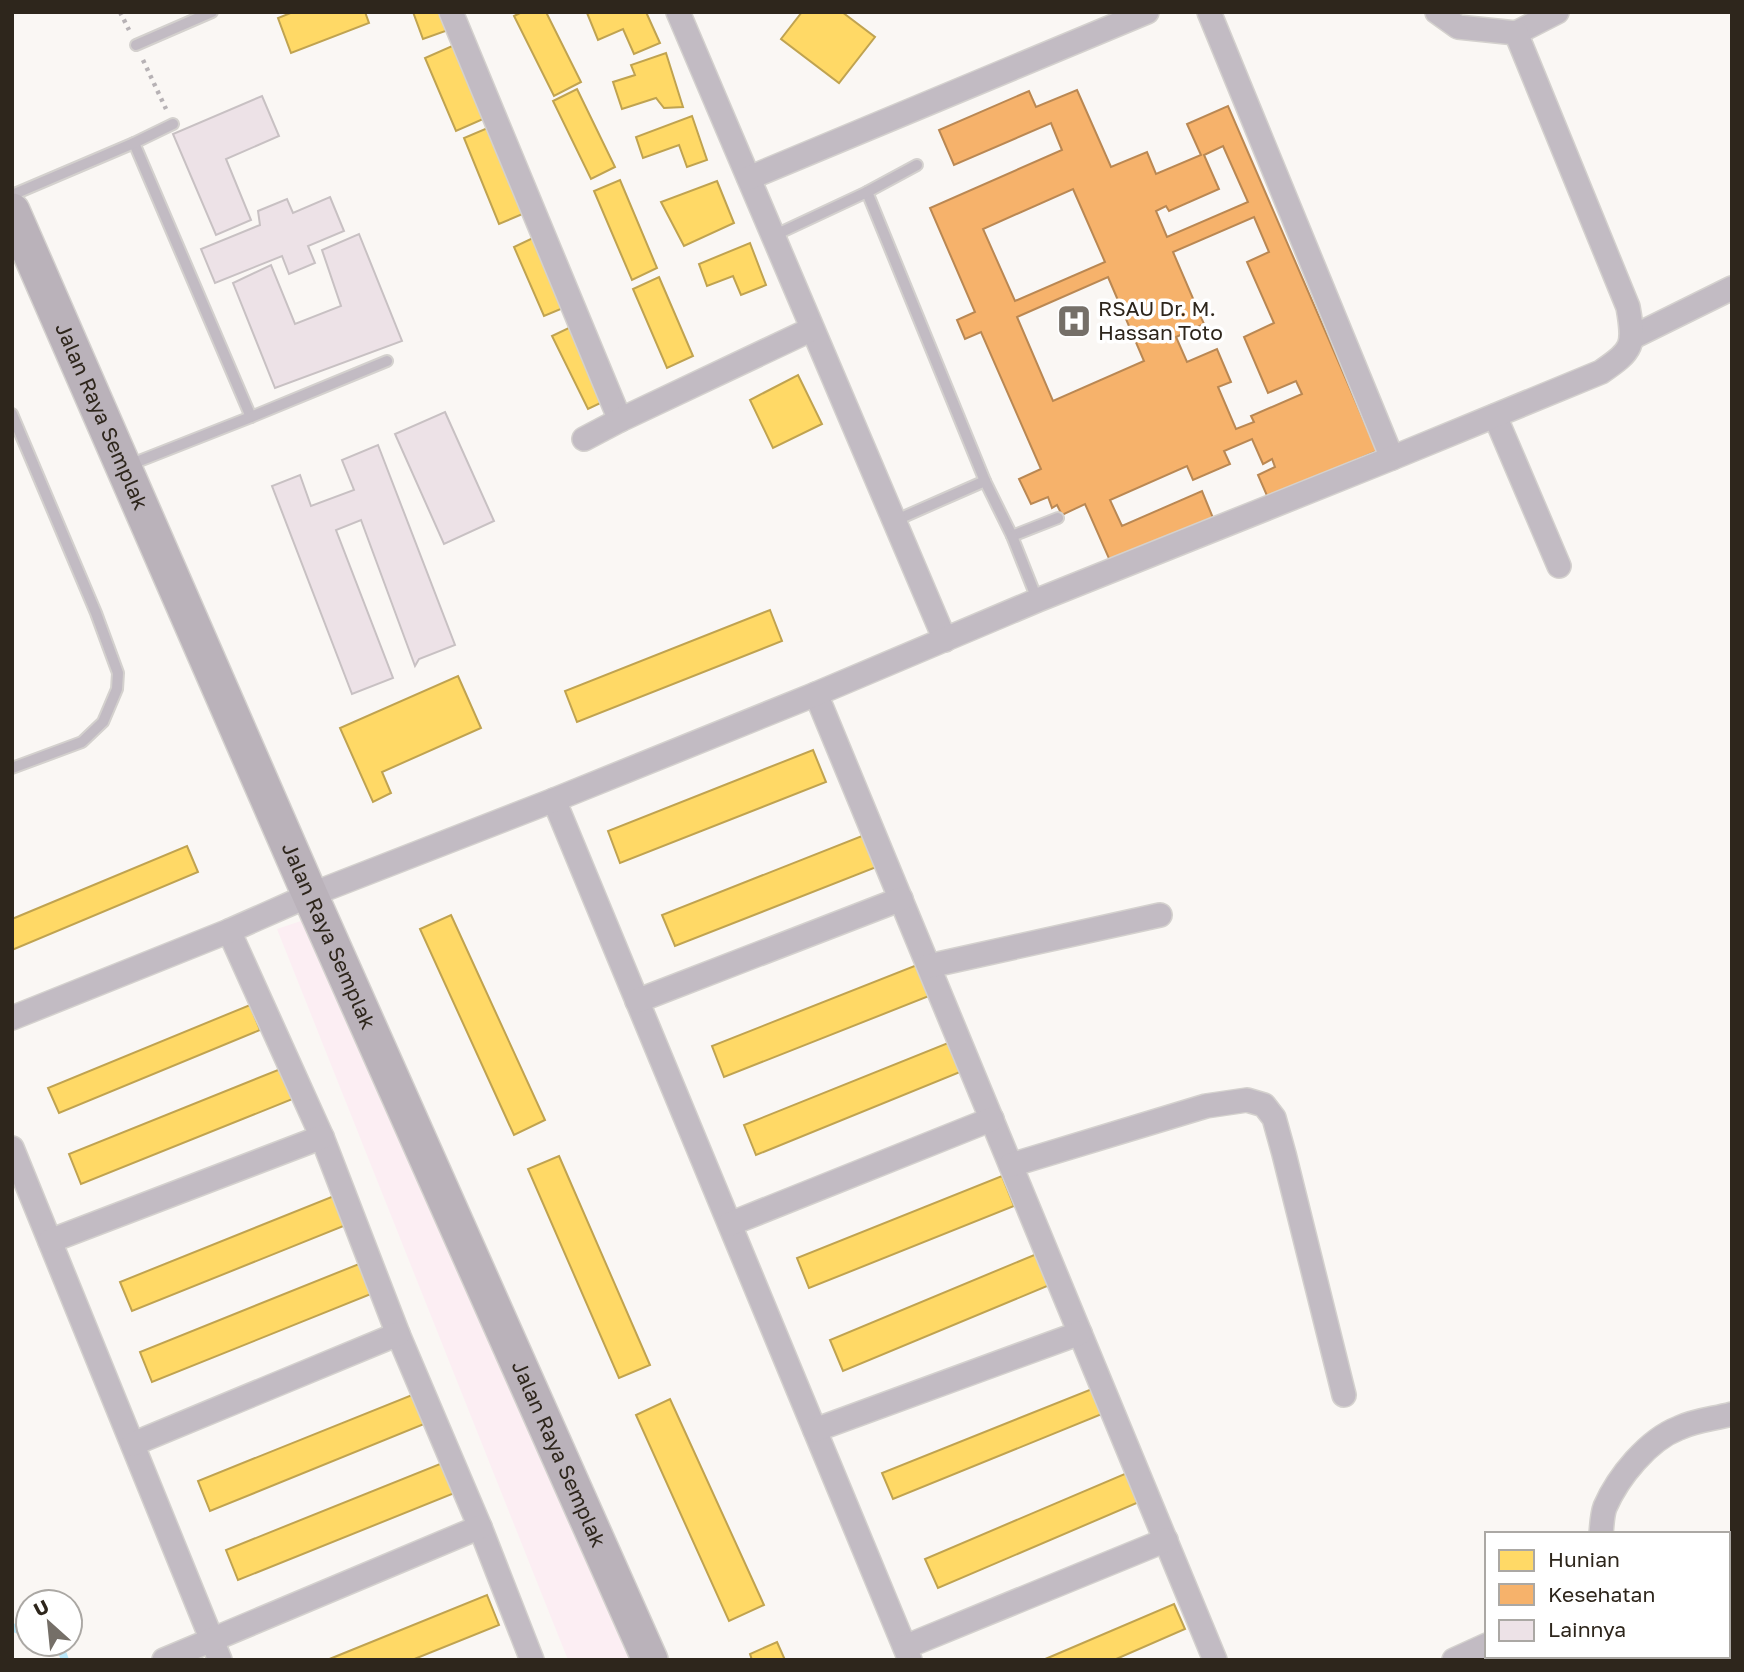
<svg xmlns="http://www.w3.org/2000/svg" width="1744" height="1672" viewBox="0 0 1744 1672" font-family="'Golos Text',sans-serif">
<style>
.commercial{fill:#fceef3}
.homes{fill:#ffd966;stroke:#c0a350;stroke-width:2}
.health{fill:#f6b26b;stroke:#ba8853;stroke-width:2;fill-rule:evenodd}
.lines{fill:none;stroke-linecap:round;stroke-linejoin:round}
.stream{stroke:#bbe8fa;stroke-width:8}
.building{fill:#ede2e7;stroke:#c8c1c3;stroke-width:2}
.service-casing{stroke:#d4d1ce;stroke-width:14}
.minor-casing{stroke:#d4d1ce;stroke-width:26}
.primary-casing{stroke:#d4d1ce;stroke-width:38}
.path{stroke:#b7b2b5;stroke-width:4.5;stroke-dasharray:3.5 5;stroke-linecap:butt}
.service{stroke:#c2bbc3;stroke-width:10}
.minor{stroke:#c2bbc3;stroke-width:23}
.primary{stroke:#bab2ba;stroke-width:35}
.labels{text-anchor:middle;stroke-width:7;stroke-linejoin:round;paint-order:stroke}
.poi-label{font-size:21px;fill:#2e261c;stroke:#fff;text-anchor:start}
.street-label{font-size:21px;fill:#2e261c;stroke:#fff}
</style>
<rect width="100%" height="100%" fill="#faf7f4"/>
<!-- commercial -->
<path class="commercial" d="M313 917 635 1660H568L277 929Z"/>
<!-- homes -->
<g class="homes">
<path d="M293 12H365L369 23 291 53 278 18Z"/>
<path d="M413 12H448L454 28 423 39Z"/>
<path d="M522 12H546L581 82 554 96 514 16Z"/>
<path d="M646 12 660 43 634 54 623 29 598 40 587 13Z"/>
<path d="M802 12H842L875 37 839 83 781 39Z"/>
<path d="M459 43 490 116 456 131 425 58Z"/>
<path d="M666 53 683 107 664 108 656 98 622 109 613 82 635 75 631 65Z"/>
<path d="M577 89 615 167 591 179 553 101Z"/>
<path d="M692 116 707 160 687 167 679 145 643 158 636 137Z"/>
<path d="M497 124 532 210 499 224 464 138Z"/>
<path d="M620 180 657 268 632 280 594 191Z"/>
<path d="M717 181 734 223 684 246 661 202Z"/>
<path d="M537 236 568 306 544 316 514 247Z"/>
<path d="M750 243 766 285 741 295 733 276 707 286 699 264Z"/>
<path d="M659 277 693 356 667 368 633 289Z"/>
<path d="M575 325 611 398 588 409 552 336Z"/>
<path d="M798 375 822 424 773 448 750 400Z"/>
<path d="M770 610 782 641 577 722 565 691Z"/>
<path d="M458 676 481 728 382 772 391 793 373 802 340 728Z"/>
<path d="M813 750 826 782 620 863 608 831Z"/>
<path d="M867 834 879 866 675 946 662 915Z"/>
<path d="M187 846 198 872 12 950V919Z"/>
<path d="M451 915 545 1120 514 1135 420 929Z"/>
<path d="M917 965 929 996 724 1077 712 1046Z"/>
<path d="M250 1005 260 1030 59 1113 48 1088Z"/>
<path d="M953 1041 965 1070 756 1155 744 1125Z"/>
<path d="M288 1066 300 1096 81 1184 69 1154Z"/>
<path d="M559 1156 650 1365 619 1378 528 1169Z"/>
<path d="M1002 1176 1014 1206 809 1288 797 1258Z"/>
<path d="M339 1194 351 1223 132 1311 120 1282Z"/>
<path d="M1039 1253 1052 1284 843 1371 830 1340Z"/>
<path d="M359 1264 371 1294 152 1382 140 1352Z"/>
<path d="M1092 1389 1102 1414 893 1499 882 1473Z"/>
<path d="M417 1393 429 1422 210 1511 198 1481Z"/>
<path d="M670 1399 764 1605 729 1621 636 1415Z"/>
<path d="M445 1462 457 1492 238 1580 226 1550Z"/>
<path d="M1127 1473 1139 1502 938 1588 925 1559Z"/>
<path d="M487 1595 499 1625 412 1660H327Z"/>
<path d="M1174 1604 1185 1629 1114 1660H1043Z"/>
<path d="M777 1642 785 1660H752L750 1654Z"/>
</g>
<!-- health -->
<path class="health" d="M1077 90 1111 167 1147 152 1156 174 1201 155 1187 124 1228 106 1377 451 1268 498 1258 475 1275 467 1272 459 1263 464 1252 439 1224 451 1230 464 1193 480 1187 466 1110 500 1122 526 1202 491 1213 518 1111 563 1085 504 1062 515 1057 505 1052 508 1048 497 1031 504 1019 479 1041 469 981 332 965 339 957 320 975 312 930 208 1062 150 1051 123 954 165 939 130 1029 91 1036 107ZM1223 146 1248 202 1167 237 1156 211 1166 206 1169 211 1219 189 1204 155ZM1073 189 1105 262 1015 301 983 229ZM1254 217 1269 252 1247 262 1274 323 1244 337 1268 393 1296 381 1302 394 1251 416 1254 422 1236 429 1218 387 1231 382 1217 349 1187 362 1176 337 1204 324 1173 252ZM1108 277 1144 361 1053 401 1017 317Z"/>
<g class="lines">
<!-- stream -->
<g class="stream">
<path d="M12 1627 28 1634"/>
<path d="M50 1644 61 1649 65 1660"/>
</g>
</g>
<!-- building -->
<g class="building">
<path d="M262 96 279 136 226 159 251 220 216 235 173 134Z"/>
<path d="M330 197 344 231 308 246 315 263 289 274 282 256 215 283 201 249 260 225 258 211 287 199 293 213Z"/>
<path d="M359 234 402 341 275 388 233 283 271 265 295 324 341 306 322 250Z"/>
<path d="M445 412 494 521 444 544 395 434Z"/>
<path d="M378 445 455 645 419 659 415 666 361 520 336 530 393 678 352 694 272 486 300 475 311 506 354 490 342 460Z"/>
</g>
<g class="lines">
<!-- service casing -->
<g class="service-casing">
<g id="service">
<path d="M136 45 212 12"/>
<path d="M134 143 251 417"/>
<path d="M867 192 985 481"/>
<path d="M12 195 134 143 173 124"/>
<path d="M773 236 867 192 917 165"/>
<path d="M12 414 96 613 118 673 117 689 103 722 82 742 12 768"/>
<path d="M129 465 251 417 387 361"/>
<path d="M894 521 985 481 1012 536 1058 518"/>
<path d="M1012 536 1033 589"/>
</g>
</g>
<!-- minor casing -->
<g class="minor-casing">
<g id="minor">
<path d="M451 12 620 420"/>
<path d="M678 12 945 640"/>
<path d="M1209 12 1392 458"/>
<path d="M1516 33 1557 12"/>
<path d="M749 178 1147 12"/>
<path d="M1633 337 1732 288"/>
<path d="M1495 416 1559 566"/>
<path d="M584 439 620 420 812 329"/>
<path d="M816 694 1215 1660"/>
<path d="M554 800 910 1660"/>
<path d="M229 931 322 1137 398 1334 480 1527 532 1660"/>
<path d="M929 966 1160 915"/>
<path d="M637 1001 901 899"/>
<path d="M12 1018 229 931 310 895 554 800 816 694 1038 600 1392 458 1601 372C1633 350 1635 346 1628 307L1516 33 1458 27 1437 12"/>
<path d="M12 1148 220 1660"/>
<path d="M1011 1165 1206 1106 1247 1100 1264 1105 1274 1118 1284 1154 1344 1395"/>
<path d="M730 1224 992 1119"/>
<path d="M50 1241 322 1137"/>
<path d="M815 1430 1080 1333"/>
<path d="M133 1444 398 1334"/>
<path d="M1601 1534C1602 1525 1602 1515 1605 1507 1618 1477 1648 1440 1679 1428 1696 1420 1714 1419 1732 1414"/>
<path d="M905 1647 1166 1540"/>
<path d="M1716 1656 1719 1660"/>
<path d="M164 1660 480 1527"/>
<path d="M1454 1660 1487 1645"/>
</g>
</g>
<!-- primary casing -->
<g class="primary-casing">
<g id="primary">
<path id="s1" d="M12 211 310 895 650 1660"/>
</g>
</g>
<!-- path -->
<g class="path">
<path d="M120 12 129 30"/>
<path d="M143 60 166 109"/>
</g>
<!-- service -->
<use href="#service" class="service"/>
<!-- minor -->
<use href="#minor" class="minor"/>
<!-- primary -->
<use href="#primary" class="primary"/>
</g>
<!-- icons -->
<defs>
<g id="hospital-square" transform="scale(1.75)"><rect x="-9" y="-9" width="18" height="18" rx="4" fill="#756f68" stroke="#fff"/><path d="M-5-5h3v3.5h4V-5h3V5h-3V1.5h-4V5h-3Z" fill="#fff"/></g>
</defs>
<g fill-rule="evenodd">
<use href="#hospital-square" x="1074" y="321"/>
</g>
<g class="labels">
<!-- poi labels -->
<g class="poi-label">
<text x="1098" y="316">RSAU Dr. M.<tspan x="1098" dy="24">Hassan Toto</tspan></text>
</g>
<!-- street labels -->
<g class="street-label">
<text dy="7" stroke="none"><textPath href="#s1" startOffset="224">Jalan Raya Semplak</textPath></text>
<text dy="7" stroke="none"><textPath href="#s1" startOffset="791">Jalan Raya Semplak</textPath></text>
<text dy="7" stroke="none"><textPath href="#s1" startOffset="1358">Jalan Raya Semplak</textPath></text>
</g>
</g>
<!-- border -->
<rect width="1744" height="1672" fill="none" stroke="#2e261c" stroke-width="28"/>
<!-- legend -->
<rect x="1485" y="1532" width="245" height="126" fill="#ffffff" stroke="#aba8a4" stroke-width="2"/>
<rect x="1499" y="1550" width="35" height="21" fill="#ffd966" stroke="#aba8a4" stroke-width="2"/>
<text x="1548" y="1567" font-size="21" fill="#2e261c">Hunian</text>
<rect x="1499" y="1584" width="35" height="21" fill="#f6b26b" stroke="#aba8a4" stroke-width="2"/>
<text x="1548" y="1602" font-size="21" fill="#2e261c">Kesehatan</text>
<rect x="1499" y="1620" width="35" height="21" fill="#ede2e7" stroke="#aba8a4" stroke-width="2"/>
<text x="1548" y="1637" font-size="21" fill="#2e261c">Lainnya</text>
<!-- north arrow -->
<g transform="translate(49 1623) rotate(333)"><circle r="33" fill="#ffffff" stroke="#aba8a4" stroke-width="2"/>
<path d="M0-5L12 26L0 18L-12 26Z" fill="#756f68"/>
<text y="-10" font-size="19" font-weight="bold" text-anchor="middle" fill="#2e261c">U</text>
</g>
</svg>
